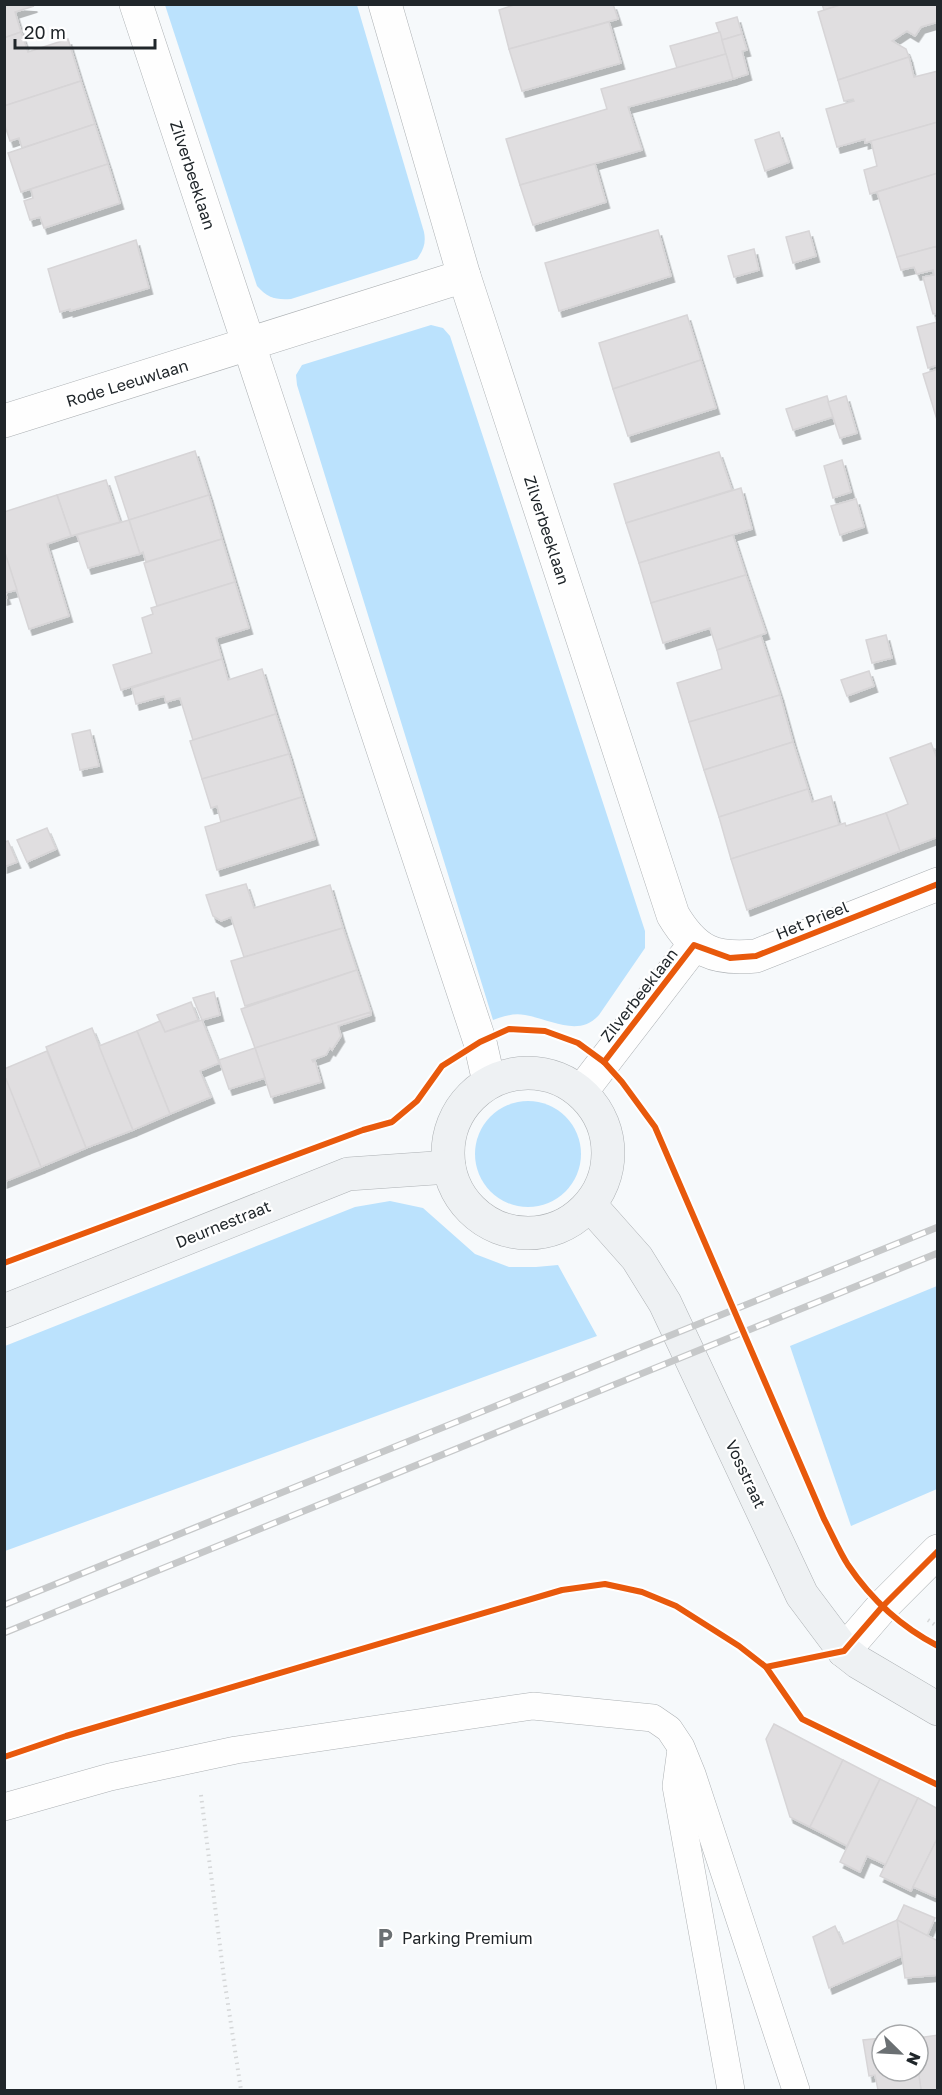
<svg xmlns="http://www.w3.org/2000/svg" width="942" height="2095" viewBox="0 0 942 2095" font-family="'Golos Text',sans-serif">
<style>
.green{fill:#bbe2fd}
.building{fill:#e0dee0;stroke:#d7d5d7;stroke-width:1.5;filter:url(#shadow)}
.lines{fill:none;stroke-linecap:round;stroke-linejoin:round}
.lane-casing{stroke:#adb1b4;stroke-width:28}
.street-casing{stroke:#adb1b4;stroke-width:34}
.secondary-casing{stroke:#adb1b4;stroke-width:34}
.path{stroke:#d5d7d8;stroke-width:4;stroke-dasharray:1.5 4.5;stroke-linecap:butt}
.lane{stroke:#fefefe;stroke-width:27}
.street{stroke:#fefefe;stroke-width:33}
.secondary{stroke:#eef1f3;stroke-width:33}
.rail-casing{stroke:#c6c8c9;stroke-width:7}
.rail{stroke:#fff;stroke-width:4.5;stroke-dasharray:14;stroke-linecap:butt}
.cycleway-casing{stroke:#fff;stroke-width:10}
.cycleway{stroke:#e8590c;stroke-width:6}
.labels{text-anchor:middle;stroke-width:4.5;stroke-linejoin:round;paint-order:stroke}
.street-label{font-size:16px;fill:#20262a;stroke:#fff}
.poi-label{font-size:16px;fill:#20262a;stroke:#fff;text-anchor:start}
</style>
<defs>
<filter id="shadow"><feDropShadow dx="3.5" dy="6" stdDeviation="0" flood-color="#0004"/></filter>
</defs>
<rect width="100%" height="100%" fill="#f6f9fb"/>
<!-- green -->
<g class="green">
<path d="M165 5H357L424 232C426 243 424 249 417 259L291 299C275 300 268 298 257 286Z"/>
<path d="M431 325 443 328 450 336 645 931V948L599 1015C579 1038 550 1019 525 1015 513 1013 504 1016 493 1020L297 385 296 375 302 365Z"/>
<circle cx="528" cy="1154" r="53"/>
<path d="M390 1201 423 1208 475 1254 509 1267H536L558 1265 597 1336 5 1551V1346L355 1207Z"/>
<path d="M937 1286V1489L851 1526 790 1346Z"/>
</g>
<!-- building -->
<g class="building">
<path d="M4 4 34 6 15 12 21 32 4 38Z"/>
<path d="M517 4H613L618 19 509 49 499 10Z"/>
<path d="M822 4H843L824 10Z"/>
<path d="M843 4H938V22L921 27 915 36 907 31 892 41 906 49 909 57 838 80 818 12Z"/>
<path d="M737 17 742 34 722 40 716 23Z"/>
<path d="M609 22 621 63 522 91 509 49Z"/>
<path d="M21 32 28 52 68 39 81 81 4 106V38Z"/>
<path d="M720 32 726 54 677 68 670 46Z"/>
<path d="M742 34 747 50 742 51 748 74 733 79 722 40Z"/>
<path d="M726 54 733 79 628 107 642 150 520 185 506 139 607 109 601 89Z"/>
<path d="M909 57 914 77 938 71V122L865 143V139L837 147 826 109 854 101 853 99 844 101 838 80Z"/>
<path d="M81 81 95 124 22 148 19 138 10 141 4 123V106Z"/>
<path d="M938 122V173L870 194 864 170 877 166 871 141Z"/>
<path d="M95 124 108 164 21 192 8 153Z"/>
<path d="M779 132 789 162 765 171 755 140Z"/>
<path d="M108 164 120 203 44 228 40 217 30 220 24 201 33 198 31 189Z"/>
<path d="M595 164 606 202 533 225 520 185Z"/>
<path d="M938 173V246L897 257 877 192Z"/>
<path d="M658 230 671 276 559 311 545 263Z"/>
<path d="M809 231 816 256 793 263 786 237Z"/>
<path d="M136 240 149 288 70 311V309L60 312 48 269Z"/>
<path d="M938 246V313L933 314 923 277 934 275 933 270 917 274 914 267 901 270 897 257Z"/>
<path d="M754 249 759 270 734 277 728 256Z"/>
<path d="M687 315 701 360 613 389 599 343Z"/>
<path d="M936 318H938V365L928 368 917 327 937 322Z"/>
<path d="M701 360 716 408 628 436 613 389Z"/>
<path d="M938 369V423L923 374Z"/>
<path d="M827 396 833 417 793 430 786 409Z"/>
<path d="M846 396 857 433 840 438 828 402Z"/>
<path d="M195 451 209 495 129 520 115 477Z"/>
<path d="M719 452 732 490 626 523 614 484Z"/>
<path d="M842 460 851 492 833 498 824 466Z"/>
<path d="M106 480 120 522 71 536 57 495Z"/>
<path d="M741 488 752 529 639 563 626 523Z"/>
<path d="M57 495 71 536 47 544 69 616 29 629 4 550V512Z"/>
<path d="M209 495 222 539 146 562 143 552 140 554 129 520Z"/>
<path d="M856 499 864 527 840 535 831 506Z"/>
<path d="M129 520 140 554 88 568 77 535Z"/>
<path d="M733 535 746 575 651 603 639 563Z"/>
<path d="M222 539 235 582 157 606 144 563Z"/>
<path d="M4 550 17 590 5 593 7 598 4 599Z"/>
<path d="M746 575 766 633 717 650 710 628 663 643 651 603Z"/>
<path d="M235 582 249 628 216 638 222 659 121 690 113 665 152 653 142 618 153 614 151 608Z"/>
<path d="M886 635 892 658 872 663 866 640Z"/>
<path d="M761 636 780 695 689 722 677 683 722 669 717 650Z"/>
<path d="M222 659 228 680 262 669 276 714 193 740 180 698 166 702 164 696 136 704 132 688Z"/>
<path d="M869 671 874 686 847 696 841 680Z"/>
<path d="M780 695 793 742 704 770 689 722Z"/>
<path d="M276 714 289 754 202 779 190 741Z"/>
<path d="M90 730 99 766 80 770 72 734Z"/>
<path d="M793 742 808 789 719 817 704 770Z"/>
<path d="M931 743 938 761V837L900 851 886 813 908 804 890 758Z"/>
<path d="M289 754 302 797 221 822 217 806 211 808 202 779Z"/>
<path d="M808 789 812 802 831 796 839 825 731 859 719 817Z"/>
<path d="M302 797 315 839 217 870 205 827Z"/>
<path d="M886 813 900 851 747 910 731 859 845 823 846 826Z"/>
<path d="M47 828 56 849 27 862 17 840Z"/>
<path d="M8 841 17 862 4 867V842Z"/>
<path d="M246 884 254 908 330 885 343 928 244 957 231 917 221 921 213 916 206 895Z"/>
<path d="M343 928 357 970 245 1006 231 961Z"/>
<path d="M357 970 371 1012 255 1048 241 1009Z"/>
<path d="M214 992 220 1015 202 1020 193 998Z"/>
<path d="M191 1002 198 1020 165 1032 157 1015Z"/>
<path d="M371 1012V1015L338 1026 341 1036 332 1050 330 1048 326 1055 312 1060 313 1062 315 1061 321 1082 271 1097 255 1048Z"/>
<path d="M202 1020 219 1063 200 1071 211 1097 170 1114 137 1031 160 1021 165 1032Z"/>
<path d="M92 1028 133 1130 86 1148 46 1047Z"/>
<path d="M137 1031 170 1114 133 1130 99 1046Z"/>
<path d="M255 1048 265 1078 229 1089 219 1060Z"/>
<path d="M47 1051 86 1148 41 1167 4 1076V1069Z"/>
<path d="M6 1079 41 1167 4 1182V1080Z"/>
<path d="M774 1724 843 1760 810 1827 790 1817 766 1739Z"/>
<path d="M843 1760 880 1779 847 1846 810 1827Z"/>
<path d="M880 1779 918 1798 886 1865 867 1856 860 1872 840 1862Z"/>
<path d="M918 1798 938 1809V1837L911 1891 880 1876Z"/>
<path d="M938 1837V1898L913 1887Z"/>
<path d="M904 1905 935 1918 927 1936 897 1920Z"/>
<path d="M897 1920 938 1941V1975L905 1978Z"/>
<path d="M897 1920 902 1956 829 1988 813 1937 835 1926 843 1944Z"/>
<path d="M938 2035V2090H921L918 2069V2038Z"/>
<path d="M882 2038V2071H918V2069L921 2090H878L875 2075 869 2076 863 2040Z"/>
</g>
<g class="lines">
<!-- lane casing -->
<g class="lane-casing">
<g id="lane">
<path d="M681 1749 676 1786 731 2090"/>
<path d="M4 1807 110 1777 236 1750 533 1706 653 1718 669 1729 681 1747 692 1774 796 2090"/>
</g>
</g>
<!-- street casing -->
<g class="street-casing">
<g id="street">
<path d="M136 4 480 1042 489 1082"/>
<path d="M385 4 464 276 673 915C695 952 714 960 756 956L938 884"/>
<path d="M4 421 464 276"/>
<path d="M581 1092 694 945"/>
<path d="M844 1651 882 1607 938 1551"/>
</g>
</g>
<!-- secondary casing -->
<g class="secondary-casing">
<g id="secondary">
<circle cx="528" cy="1153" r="80"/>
<path d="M590 1205 637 1258 665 1303 802 1595 844 1651 858 1662 938 1709"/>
<path d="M4 1311 348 1174 449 1167"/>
</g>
</g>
<!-- path -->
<g class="path">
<path d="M928 1620 938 1627"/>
<path d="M201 1795 224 1978 241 2090"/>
</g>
<!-- lane -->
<use href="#lane" class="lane"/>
<!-- street -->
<use href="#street" class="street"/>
<!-- secondary -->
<use href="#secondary" class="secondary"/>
<!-- rail casing -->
<g class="rail-casing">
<g id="rail">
<path d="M4 1605 938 1227"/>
<path d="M4 1633 938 1253"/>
</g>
</g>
<!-- rail -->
<use href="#rail" class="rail"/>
<!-- cycleway casing -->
<g class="cycleway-casing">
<g id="cycleway">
<path d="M604 1062 694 945 730 958 756 956 938 884"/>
<path d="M4 1263 363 1130 392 1122 417 1101 442 1066 480 1042 509 1029 545 1031 578 1043 604 1062 622 1082 655 1127 824 1519C832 1534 839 1551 848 1565 871 1599 901 1627 938 1646"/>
<path d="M766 1667 844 1651 882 1607 938 1551"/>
<path d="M4 1757 66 1736 562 1590 605 1584 642 1592 676 1606 739 1646 766 1667 802 1719 938 1785"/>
</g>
</g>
<!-- cycleway -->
<use href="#cycleway" class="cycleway"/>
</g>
<!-- icons -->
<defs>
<g id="parking-bare" transform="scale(1.62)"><path d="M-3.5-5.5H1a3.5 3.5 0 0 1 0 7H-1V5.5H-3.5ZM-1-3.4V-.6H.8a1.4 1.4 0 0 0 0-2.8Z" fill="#6b7073" stroke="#fff" stroke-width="2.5" paint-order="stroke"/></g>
</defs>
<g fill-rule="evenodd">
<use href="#parking-bare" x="385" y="1938"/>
</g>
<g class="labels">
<!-- street labels -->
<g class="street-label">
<text transform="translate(193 175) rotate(72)" y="6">Zilverbeeklaan</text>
<text transform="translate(127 383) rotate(-17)" y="6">Rode Leeuwlaan</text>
<text transform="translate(547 530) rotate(72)" y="6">Zilverbeeklaan</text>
<text transform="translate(812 920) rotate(-22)" y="6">Het Prieel</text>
<text transform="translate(639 995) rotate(-52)" y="6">Zilverbeeklaan</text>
<text transform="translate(223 1224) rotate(-22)" y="6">Deurnestraat</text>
<text transform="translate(746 1474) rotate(65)" y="6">Vosstraat</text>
</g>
<!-- poi labels -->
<g class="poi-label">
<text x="402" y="1944">Parking Premium</text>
</g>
</g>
<!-- border -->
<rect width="942" height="2095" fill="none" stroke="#20262a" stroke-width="12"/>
<!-- north arrow -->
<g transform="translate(900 2053) rotate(114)"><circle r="28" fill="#ffffff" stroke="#a6a8aa" stroke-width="1.5"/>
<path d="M0-4.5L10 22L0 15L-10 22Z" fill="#6b7073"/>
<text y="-9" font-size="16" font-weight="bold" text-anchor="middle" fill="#20262a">N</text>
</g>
<!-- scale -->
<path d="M15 39v9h140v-9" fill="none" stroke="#20262a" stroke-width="3"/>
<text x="24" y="39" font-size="18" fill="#20262a" stroke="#ffffff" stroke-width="4.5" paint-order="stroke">20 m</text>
</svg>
